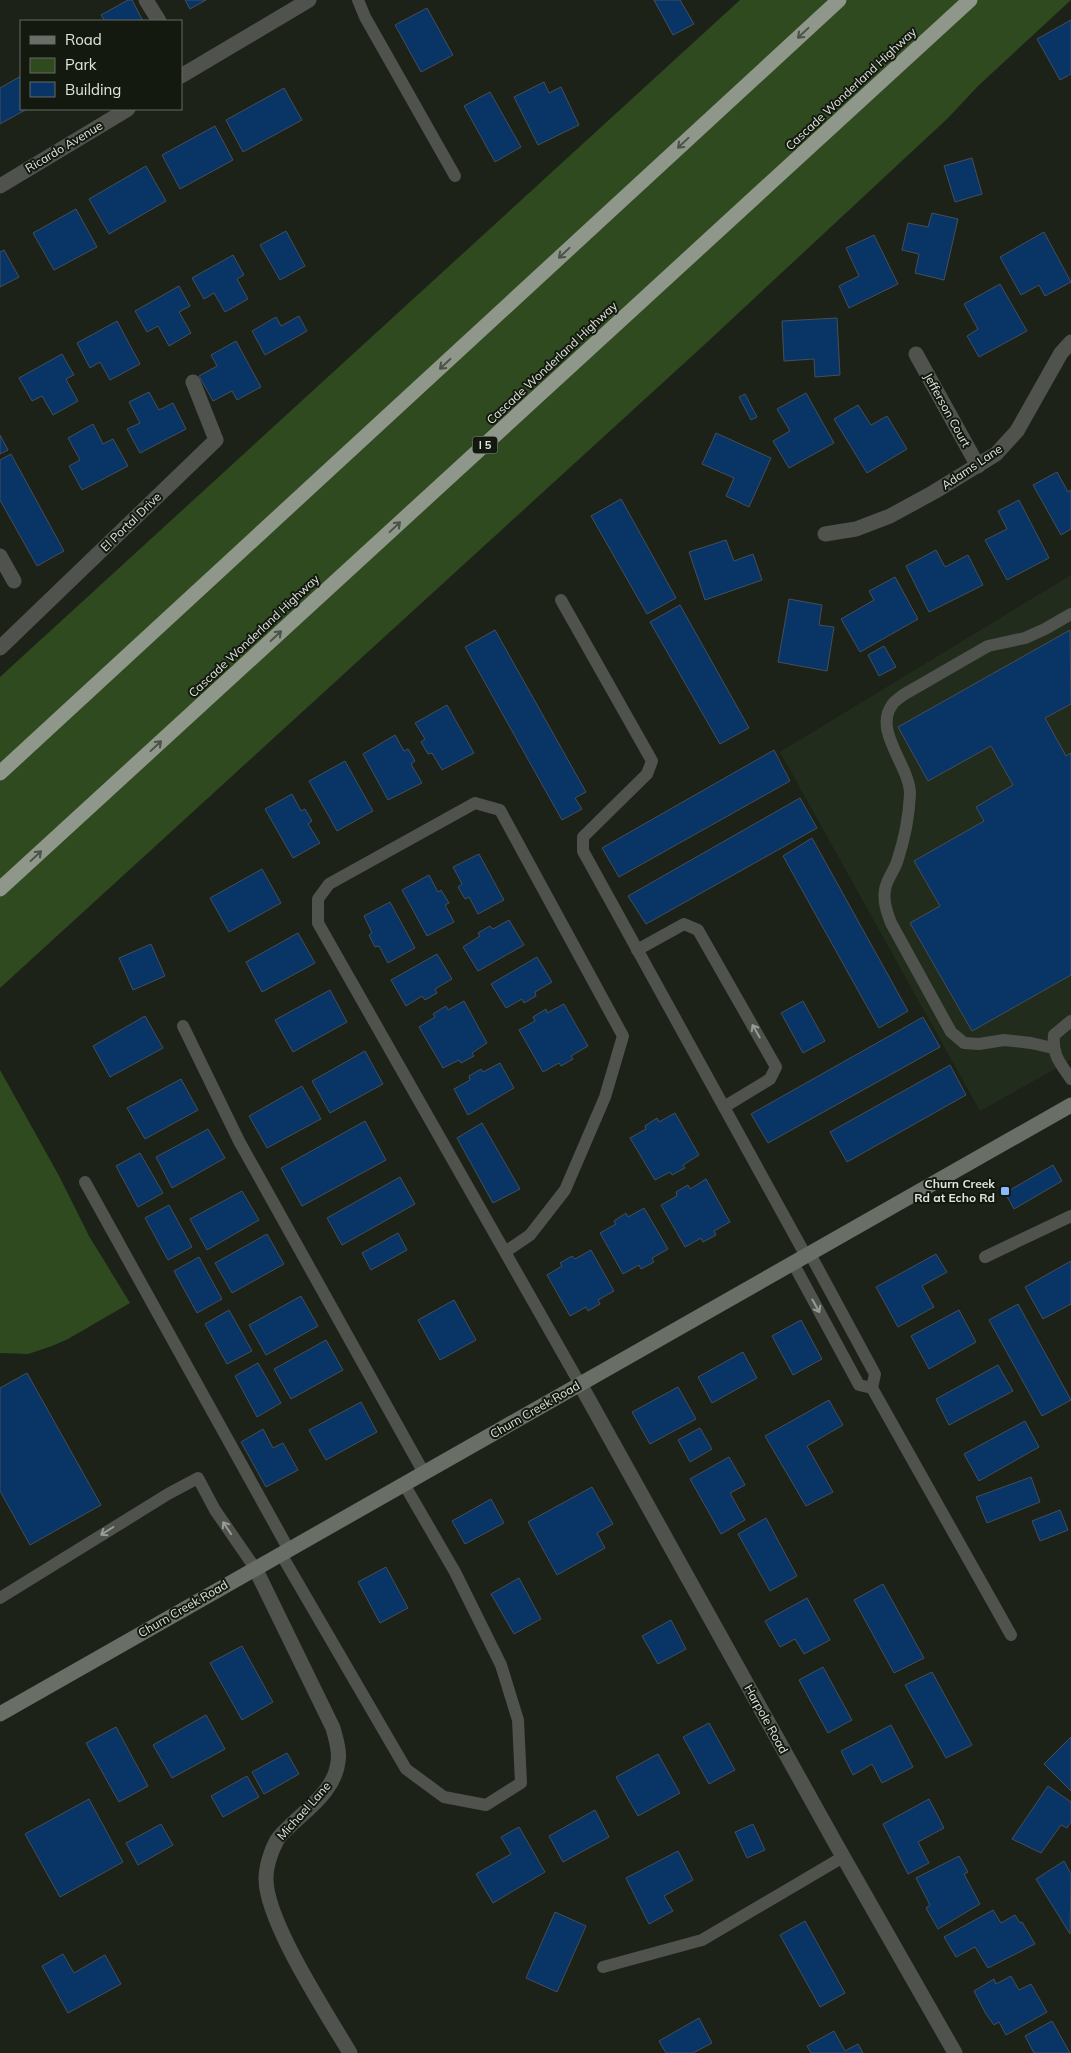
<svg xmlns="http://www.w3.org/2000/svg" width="1071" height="2053" viewBox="0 0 1071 2053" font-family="Mulish,sans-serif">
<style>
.built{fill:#222c1c}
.green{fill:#304a20}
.building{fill:#093566;stroke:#454e59}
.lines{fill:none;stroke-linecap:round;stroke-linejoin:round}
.service{stroke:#4f524d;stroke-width:12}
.minor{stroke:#4f524d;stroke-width:15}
.secondary{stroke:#696e66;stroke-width:15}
.motorway{stroke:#8f978a;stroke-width:15}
.oneway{stroke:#4b5246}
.oneway2{stroke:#989c96}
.poi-dot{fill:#88bafc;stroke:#13190f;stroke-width:2}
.labels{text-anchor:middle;stroke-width:4;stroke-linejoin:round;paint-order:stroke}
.shield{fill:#13190f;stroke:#a2a8a0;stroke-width:1}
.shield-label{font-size:11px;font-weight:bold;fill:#e0e5de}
.street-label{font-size:12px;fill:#e0e5de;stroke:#13190f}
.poi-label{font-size:12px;font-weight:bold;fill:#e0e5de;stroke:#13190f;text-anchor:end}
</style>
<rect width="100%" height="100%" fill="#1c2218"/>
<!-- built -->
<path class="built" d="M1071 575V1060L980 1111 780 752Z"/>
<!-- green -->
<g class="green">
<path d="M740 0H1071L978 86 948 118 703 346 0 988V677Z"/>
<path d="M0 1070 58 1174 89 1236 130 1303 68 1339 52 1346 28 1354 0 1353Z"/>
</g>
<!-- building -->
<g class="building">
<path d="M128 0H132L143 21H105L101 15Z"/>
<path d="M185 0H206L190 9Z"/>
<path d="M654 0H680L694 24 673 35Z"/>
<path d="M427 8 453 55 421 72 395 25Z"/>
<path d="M1071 20V74L1060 80 1037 39Z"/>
<path d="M21 76V109H27L0 124V88Z"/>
<path d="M544 82 549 93 561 87 579 125 538 145 514 97Z"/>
<path d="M284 88 302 120 243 152 226 120Z"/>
<path d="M490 92 521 147 495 162 464 106Z"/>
<path d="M215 126 233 160 180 189 162 155Z"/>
<path d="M972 158 982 194 955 202 944 166Z"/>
<path d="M146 166 166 201 109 234 89 199Z"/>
<path d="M76 209 97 247 54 270 33 233Z"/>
<path d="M932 213 958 219 944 280 915 273 919 254 902 250 908 223 928 227Z"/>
<path d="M286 231 305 266 280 280 260 245Z"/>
<path d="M1044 232 1071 282 1045 296 1039 285 1021 295 1000 257Z"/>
<path d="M874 235 898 284 849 308 839 286 859 276 846 248Z"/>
<path d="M4 250 19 277 0 287V252Z"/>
<path d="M233 255 244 275 237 279 248 299 225 312 214 293 204 299 192 278Z"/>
<path d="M1000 284 1027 331 979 357 967 336 978 329 964 304Z"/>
<path d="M179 286 190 306 179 312 191 333 169 346 158 326 147 332 135 311Z"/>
<path d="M299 316 307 331 265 355 252 331 276 317 281 326Z"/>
<path d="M837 318 840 375 815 377 814 359 784 361 782 321Z"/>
<path d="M117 321 140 364 110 380 100 362 90 368 77 343Z"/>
<path d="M236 341 261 387 237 400 232 391 213 401 199 376 217 366 211 355Z"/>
<path d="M62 354 74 375 66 379 78 401 53 415 42 396 32 401 19 378Z"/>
<path d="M149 392 159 410 173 403 186 429 140 453 127 429 140 423 129 402Z"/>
<path d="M806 393 834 443 789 468 773 441 790 431 777 409Z"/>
<path d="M745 394 757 417 751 420 739 397Z"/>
<path d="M858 405 871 425 887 416 907 449 867 473 834 419Z"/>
<path d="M93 424 103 444 113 439 128 466 82 490 69 466 80 460 68 438Z"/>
<path d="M716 433 771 458 749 507 726 496 734 478 702 464Z"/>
<path d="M0 435 8 450 0 454Z"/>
<path d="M11 454 64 551 37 566 0 500V460Z"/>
<path d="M1057 472 1068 492 1071 490V529L1061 535 1033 485Z"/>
<path d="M621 499 676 598 647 614 591 516Z"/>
<path d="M1019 500 1049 558 1007 580 985 540 1007 529 998 511Z"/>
<path d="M726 540 734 561 753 554 762 580 705 600 689 552Z"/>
<path d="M936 550 945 567 968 555 983 585 929 612 906 566Z"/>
<path d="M895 577 918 619 860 652 841 619 874 600 869 591Z"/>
<path d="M789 599 822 605 819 625 834 627 827 671 778 662Z"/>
<path d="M680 605 749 728 720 744 650 622Z"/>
<path d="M495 630 586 792 575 798 582 809 562 820 465 647Z"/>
<path d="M1070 630 1071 704 1045 718 1066 756 1071 753V975L972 1031 910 923 940 906 914 861 984 821 976 807 1013 785 991 746 928 781 898 727Z"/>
<path d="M884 646 896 667 879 676 868 655Z"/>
<path d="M447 705 474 753 442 770 432 753 428 754 421 742 425 739 415 723Z"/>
<path d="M395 735 404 751 408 749 415 761 411 764 422 783 388 800 363 754Z"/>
<path d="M774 750 790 781 619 877 602 848Z"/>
<path d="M345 761 373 811 337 831 309 781Z"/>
<path d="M292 794 301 811 305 809 312 821 308 824 320 843 293 858 265 809Z"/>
<path d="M800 798 817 828 646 924 628 896Z"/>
<path d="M812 838 908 1011 879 1028 783 856Z"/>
<path d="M479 854 504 900 478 914 469 897 465 899 458 887 462 884 453 867Z"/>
<path d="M262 869 281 903 229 932 210 898Z"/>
<path d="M429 875 438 892 441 890 449 903 445 905 454 922 427 936 402 890Z"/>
<path d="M390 902 415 948 388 963 379 946 375 947 369 935 372 933 364 916Z"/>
<path d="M509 920 524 945 478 971 463 947 480 936 478 933 490 926 493 929Z"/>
<path d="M298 933 315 963 262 992 246 962Z"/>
<path d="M151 944 165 976 133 990 119 958Z"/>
<path d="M437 954 452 979 435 989 437 993 425 1000 422 996 406 1006 391 980Z"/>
<path d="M537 957 552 982 535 992 536 996 524 1003 522 999 506 1008 491 984Z"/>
<path d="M330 990 347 1022 293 1052 275 1020Z"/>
<path d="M464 1001 487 1043 472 1053 474 1056 461 1063 459 1060 443 1068 419 1027 435 1017 433 1014 446 1006 448 1010Z"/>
<path d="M803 1001 825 1041 803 1053 781 1013Z"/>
<path d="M564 1004 588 1046 571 1056 573 1059 561 1066 559 1063 543 1072 519 1030 535 1021 533 1017 546 1009 547 1013Z"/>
<path d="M145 1016 163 1048 110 1077 93 1046Z"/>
<path d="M923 1017 940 1047 768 1143 751 1114Z"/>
<path d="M365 1051 383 1084 330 1113 312 1081Z"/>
<path d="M500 1063 514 1088 468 1115 454 1089 470 1080 469 1076 481 1069 483 1072Z"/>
<path d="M950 1065 966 1095 847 1162 830 1132Z"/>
<path d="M181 1079 198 1110 145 1139 127 1108Z"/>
<path d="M302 1086 321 1119 267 1148 249 1116Z"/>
<path d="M675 1113 699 1155 683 1165 685 1168 672 1175 670 1172 655 1180 630 1138 646 1129 645 1126 657 1118 659 1122Z"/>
<path d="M365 1121 386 1160 302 1206 281 1168Z"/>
<path d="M482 1123 520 1189 493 1203 457 1138Z"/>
<path d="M208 1129 225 1158 172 1188 156 1157Z"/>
<path d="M140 1153 163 1193 138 1207 116 1166Z"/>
<path d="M1053 1165 1062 1181 1014 1209 1005 1193Z"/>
<path d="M400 1177 415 1204 342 1245 327 1218Z"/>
<path d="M706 1179 730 1222 714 1231 716 1235 703 1242 701 1238 685 1247 661 1205 677 1196 676 1192 688 1185 690 1189Z"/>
<path d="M242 1191 259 1220 207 1250 190 1219Z"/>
<path d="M169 1205 192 1247 168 1260 145 1218Z"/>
<path d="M644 1208 668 1249 652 1258 654 1262 641 1269 639 1265 623 1274 600 1233 616 1224 614 1221 626 1213 628 1217Z"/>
<path d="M398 1233 407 1250 371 1270 362 1253Z"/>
<path d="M267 1234 284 1264 232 1293 215 1263Z"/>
<path d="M591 1250 614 1291 598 1300 600 1304 588 1311 586 1307 570 1316 547 1275 562 1266 560 1263 572 1256 575 1259Z"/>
<path d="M936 1254 947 1272 922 1286 934 1307 898 1327 876 1287Z"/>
<path d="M199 1257 222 1299 197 1313 174 1271Z"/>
<path d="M1071 1261V1304L1043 1319 1025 1287Z"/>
<path d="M301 1296 318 1326 266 1355 249 1325Z"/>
<path d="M454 1300 476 1340 440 1360 418 1320Z"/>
<path d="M1018 1304 1071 1400 1042 1416 989 1320Z"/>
<path d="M229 1310 252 1351 227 1364 205 1324Z"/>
<path d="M959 1310 976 1342 929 1369 911 1336Z"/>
<path d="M801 1320 822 1359 793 1375 772 1336Z"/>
<path d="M326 1340 343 1370 291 1399 274 1369Z"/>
<path d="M743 1352 757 1378 712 1403 698 1377Z"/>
<path d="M258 1363 281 1403 257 1417 235 1376Z"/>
<path d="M998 1365 1013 1391 949 1425 936 1399Z"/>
<path d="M27 1373 101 1505 30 1545 0 1491V1388Z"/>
<path d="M678 1387 696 1419 650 1444 632 1412Z"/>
<path d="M829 1400 843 1425 807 1446 833 1492 806 1506 765 1436Z"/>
<path d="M361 1402 377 1432 326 1460 309 1430Z"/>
<path d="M1025 1421 1039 1447 979 1481 964 1454Z"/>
<path d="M700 1428 712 1449 690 1462 678 1440Z"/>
<path d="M263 1429 273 1448 283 1443 298 1470 266 1487 241 1442Z"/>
<path d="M729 1457 745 1485 730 1493 745 1520 721 1534 690 1479Z"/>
<path d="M1031 1477 1040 1502 987 1523 976 1497Z"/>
<path d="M592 1487 613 1524 597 1533 605 1548 557 1575 528 1522Z"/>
<path d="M491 1499 504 1523 465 1544 452 1521Z"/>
<path d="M1060 1510 1068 1530 1040 1541 1032 1521Z"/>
<path d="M766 1518 797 1576 770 1591 738 1534Z"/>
<path d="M386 1567 408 1608 380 1623 358 1582Z"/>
<path d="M519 1578 541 1619 514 1634 491 1594Z"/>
<path d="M883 1584 924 1658 894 1673 854 1600Z"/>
<path d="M807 1598 830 1640 804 1654 795 1639 780 1647 765 1621Z"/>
<path d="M671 1620 686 1649 658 1664 642 1636Z"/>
<path d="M242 1646 273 1702 242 1720 210 1663Z"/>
<path d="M823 1667 852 1720 828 1733 799 1680Z"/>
<path d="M932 1672 972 1745 946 1758 905 1685Z"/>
<path d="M206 1715 225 1749 172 1778 153 1745Z"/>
<path d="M709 1723 735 1770 709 1784 683 1737Z"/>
<path d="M891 1725 913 1767 882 1783 872 1764 853 1775 841 1751Z"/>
<path d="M116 1727 148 1786 119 1802 86 1743Z"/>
<path d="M1071 1737V1791L1044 1764Z"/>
<path d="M287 1753 299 1774 264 1794 252 1772Z"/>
<path d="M658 1754 680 1793 638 1816 616 1777Z"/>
<path d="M247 1776 259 1797 223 1817 211 1796Z"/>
<path d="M1048 1786 1071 1802V1822L1067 1828 1061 1825 1041 1853 1012 1839Z"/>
<path d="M89 1799 123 1862 60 1897 25 1834Z"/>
<path d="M929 1799 944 1828 918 1842 929 1863 908 1874 883 1824Z"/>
<path d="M595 1810 609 1837 563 1862 549 1836Z"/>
<path d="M161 1824 173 1845 138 1865 126 1843Z"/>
<path d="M753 1824 765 1850 747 1858 735 1832Z"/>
<path d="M519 1827 545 1872 493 1903 476 1874 511 1854 501 1837Z"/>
<path d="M678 1851 693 1880 664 1896 673 1911 649 1924 626 1878Z"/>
<path d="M959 1856 968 1872 964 1874 980 1904 938 1929 926 1908 930 1905 916 1878Z"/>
<path d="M1064 1861 1071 1874 1070 1934 1036 1879Z"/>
<path d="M993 1910 1001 1923 1015 1915 1020 1923 1022 1922 1035 1944 988 1968 975 1947 956 1957 944 1937Z"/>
<path d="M555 1912 586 1926 557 1992 526 1978Z"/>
<path d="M805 1921 845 1993 820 2007 780 1935Z"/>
<path d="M63 1954 74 1973 105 1955 121 1984 68 2013 42 1966Z"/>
<path d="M1011 1976 1019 1990 1031 1984 1047 2012 1006 2035 999 2022 994 2025 986 2014 974 1991 994 1979 996 1984Z"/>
<path d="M699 2018 712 2043 693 2053H666L659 2041Z"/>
<path d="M1052 2021 1070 2053H1034L1025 2036Z"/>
<path d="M834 2031 845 2051 858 2044 863 2053H811L807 2046Z"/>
</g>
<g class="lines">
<!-- service -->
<g class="service">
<path d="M358 0 365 17 455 176"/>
<path d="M561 600 652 761 647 774 583 837V851L806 1256"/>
<path d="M637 950 684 924 698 930 776 1067 770 1079 724 1107"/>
<path d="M1071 1021 1054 1035C1052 1055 1060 1063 1071 1079"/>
<path d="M183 1026 239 1141 424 1473"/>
<path d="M1053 1048 1031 1043 1004 1040 979 1044 964 1043 951 1032 891 923C887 912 883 902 885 890 886 880 894 871 897 862 904 841 909 816 910 794 910 766 873 731 892 705 894 701 900 698 903 695L988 646 1025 638 1045 629 1071 614"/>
<path d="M85 1182 289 1550"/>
<path d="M505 1252 530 1235 565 1190 605 1097 623 1036 500 810 475 803 329 884 318 899V923L580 1384"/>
<path d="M985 1257 1071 1216"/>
<path d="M793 1263 859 1385 872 1388 875 1374 810 1254"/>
<path d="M872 1388 1011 1635"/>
<path d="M281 1554 406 1769 444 1797 486 1805 521 1783 518 1720 501 1665 455 1572 404 1484"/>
<path d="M0 1598 168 1494 198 1478 215 1510 255 1568"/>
<path d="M603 1967 702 1940 843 1857"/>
</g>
<!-- minor -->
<g class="minor">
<path d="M146 0 159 21"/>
<path d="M181 76 309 0"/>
<path d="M0 186 128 109"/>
<path d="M916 354 978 466"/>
<path d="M825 534 856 529 890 516 934 492 996 454 1017 431 1061 353 1071 342"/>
<path d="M0 556 14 581"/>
<path d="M0 648 216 440 193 382"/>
<path d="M580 1384 837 1846 955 2053"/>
<path d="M255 1568 333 1728C336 1739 340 1751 338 1762 335 1789 310 1807 291 1825 286 1830 279 1835 276 1842 271 1851 266 1867 266 1878 265 1920 327 2014 350 2053"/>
</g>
<!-- secondary -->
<path class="secondary" d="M0 1714 1071 1105"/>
<!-- motorway -->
<g class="motorway">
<path d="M0 773 839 0"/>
<path d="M0 889 970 0"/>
</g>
</g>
<!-- one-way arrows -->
<defs><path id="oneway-shaft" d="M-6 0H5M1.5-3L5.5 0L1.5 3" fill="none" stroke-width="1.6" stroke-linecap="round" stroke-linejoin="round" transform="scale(1.25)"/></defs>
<g class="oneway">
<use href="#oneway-shaft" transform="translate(803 33) rotate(137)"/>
<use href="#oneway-shaft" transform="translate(683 143) rotate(137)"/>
<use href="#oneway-shaft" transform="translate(564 253) rotate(137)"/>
<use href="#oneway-shaft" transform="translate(445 364) rotate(137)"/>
<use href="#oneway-shaft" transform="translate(395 527) rotate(-43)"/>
<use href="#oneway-shaft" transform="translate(276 636) rotate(-43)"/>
<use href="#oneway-shaft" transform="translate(156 746) rotate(-43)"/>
<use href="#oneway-shaft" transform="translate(36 856) rotate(-43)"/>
</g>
<g class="oneway2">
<use href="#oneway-shaft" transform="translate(756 1031) rotate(-120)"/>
<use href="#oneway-shaft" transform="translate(816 1306) rotate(61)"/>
<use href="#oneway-shaft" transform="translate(227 1528) rotate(-124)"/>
<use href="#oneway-shaft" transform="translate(107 1531) rotate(148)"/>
</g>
<!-- markers -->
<rect class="poi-dot" x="1000" y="1186" width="10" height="10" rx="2.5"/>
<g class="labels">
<!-- shield labels -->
<rect class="shield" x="472.5" y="436.5" width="25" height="17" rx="4"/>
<g class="shield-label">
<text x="485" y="449">I 5</text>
</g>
<!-- street labels -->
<g class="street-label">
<text transform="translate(851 89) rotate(-43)" y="4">Cascade Wonderland Highway</text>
<text transform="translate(64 147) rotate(-31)" y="4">Ricardo Avenue</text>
<text transform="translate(552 363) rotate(-43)" y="4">Cascade Wonderland Highway</text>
<text transform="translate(947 410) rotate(61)" y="4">Jefferson Court</text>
<text transform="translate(972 467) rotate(-34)" y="4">Adams Lane</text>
<text transform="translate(131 522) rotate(-44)" y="4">El Portal Drive</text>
<text transform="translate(254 636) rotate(-43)" y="4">Cascade Wonderland Highway</text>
<text transform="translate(535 1410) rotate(-30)" y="4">Churn Creek Road</text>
<text transform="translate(183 1609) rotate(-30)" y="4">Churn Creek Road</text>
<text transform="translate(766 1719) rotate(61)" y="4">Harpole Road</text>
<text transform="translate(304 1811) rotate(-48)" y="4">Michael Lane</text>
</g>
<!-- poi labels -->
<g class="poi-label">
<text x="995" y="1188">Churn Creek<tspan x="995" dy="14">Rd at Echo Rd</tspan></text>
</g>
</g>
<!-- legend -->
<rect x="20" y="20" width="162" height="90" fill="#13190f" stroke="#656b62"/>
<rect x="30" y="36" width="25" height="8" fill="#696e66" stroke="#656b62"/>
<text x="65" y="45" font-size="15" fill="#e0e5de">Road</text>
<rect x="30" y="58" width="25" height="15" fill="#304a20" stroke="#656b62"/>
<text x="65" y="70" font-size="15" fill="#e0e5de">Park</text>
<rect x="30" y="82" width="25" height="15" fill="#093566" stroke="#656b62"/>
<text x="65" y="95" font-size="15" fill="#e0e5de">Building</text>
</svg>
